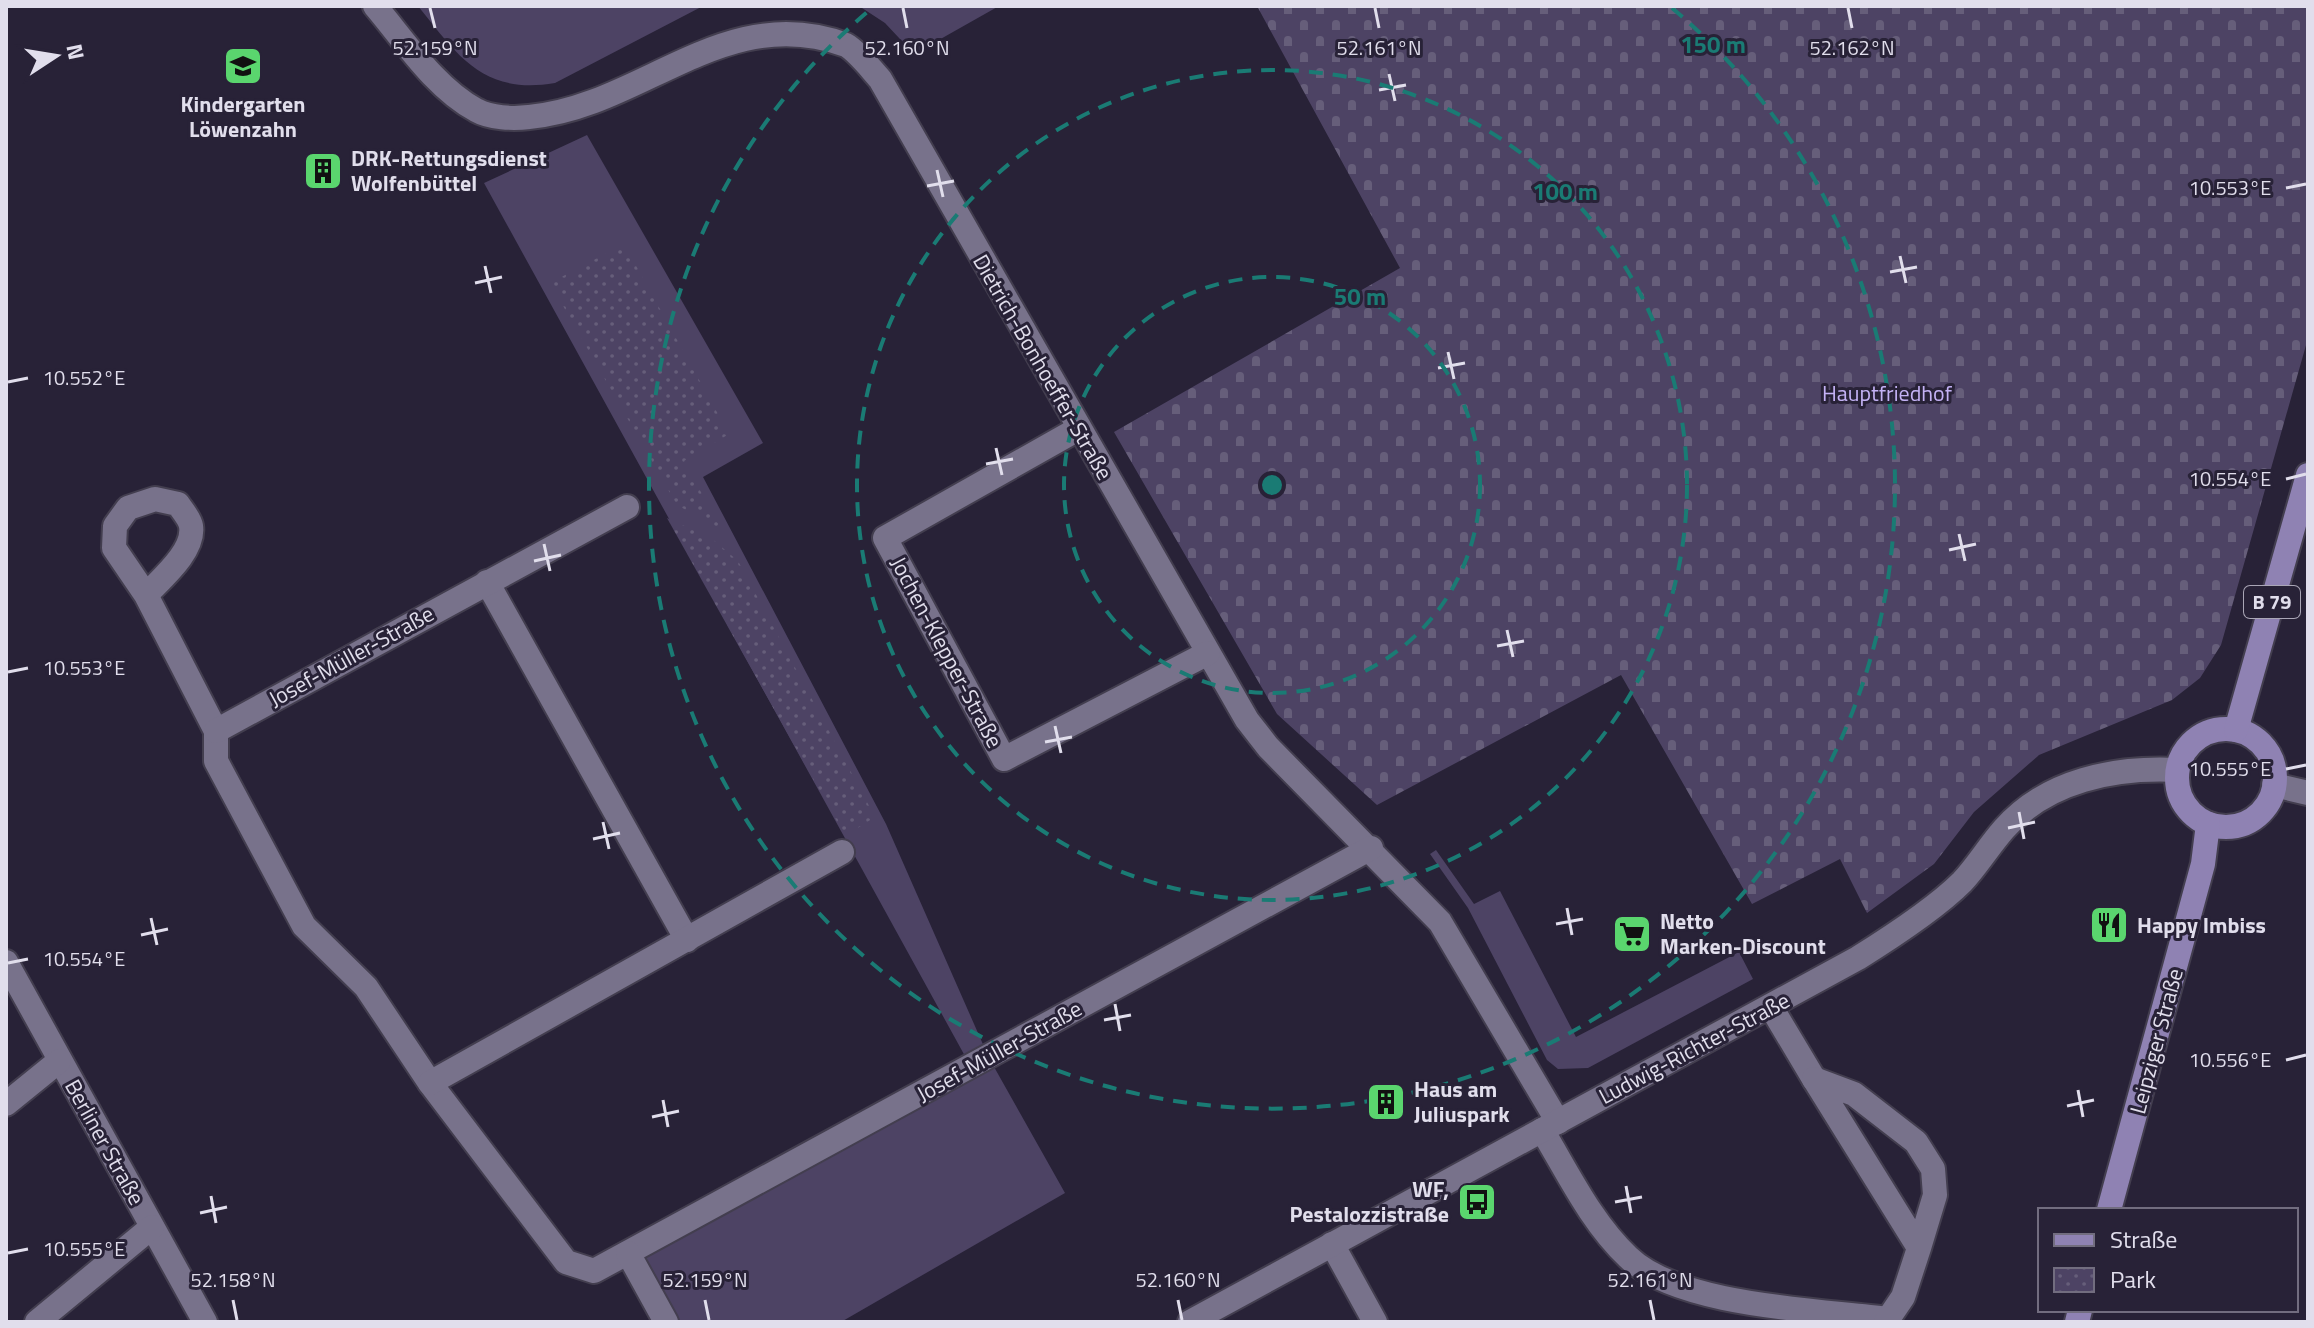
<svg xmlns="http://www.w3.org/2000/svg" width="2314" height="1328" viewBox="0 0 2314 1328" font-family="'Titillium Web',sans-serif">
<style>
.green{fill:#4d4364}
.cemetery{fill:url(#cemetery-stones)}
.park{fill:url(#park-dots)}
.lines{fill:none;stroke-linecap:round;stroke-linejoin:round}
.minor-casing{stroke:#433e4f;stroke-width:28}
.major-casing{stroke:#433e4f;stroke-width:28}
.minor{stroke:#78728b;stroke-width:24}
.major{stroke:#8f82b3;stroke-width:24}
.ticks{fill:none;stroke:#e1deec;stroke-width:3}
.ring{fill:none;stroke:#1a7b74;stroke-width:4;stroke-dasharray:14 10}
.labels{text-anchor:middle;stroke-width:6;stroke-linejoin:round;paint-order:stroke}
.shield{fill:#282237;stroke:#aaa6b6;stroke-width:2}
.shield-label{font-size:20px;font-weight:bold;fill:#e1deec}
.poi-label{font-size:22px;font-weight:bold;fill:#e1deec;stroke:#282237;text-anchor:start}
.street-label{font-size:22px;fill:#e1deec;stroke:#282237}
.park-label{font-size:22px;fill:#c4b2f5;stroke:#282237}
.ticks-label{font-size:20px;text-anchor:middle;fill:#e1deec;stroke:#282237;stroke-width:6;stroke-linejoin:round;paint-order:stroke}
.centre{fill:#1a7b74;stroke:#282237;stroke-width:4}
.ring-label{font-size:24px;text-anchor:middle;font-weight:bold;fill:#1a7b74;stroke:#282237;stroke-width:6;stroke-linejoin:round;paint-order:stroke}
</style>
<defs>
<pattern id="cemetery-stones" width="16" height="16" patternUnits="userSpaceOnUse" patternTransform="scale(2)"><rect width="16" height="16" fill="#4d4364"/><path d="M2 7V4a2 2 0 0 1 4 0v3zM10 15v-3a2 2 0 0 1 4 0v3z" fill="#665e7a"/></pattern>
<pattern id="park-dots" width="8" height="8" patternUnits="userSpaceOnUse" patternTransform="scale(2)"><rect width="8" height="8" fill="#4d4364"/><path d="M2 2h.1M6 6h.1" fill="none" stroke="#665e7a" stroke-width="1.8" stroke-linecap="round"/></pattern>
</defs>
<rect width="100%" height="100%" fill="#282237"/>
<!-- green -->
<g class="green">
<path d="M418 6H703L555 83C483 95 458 56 418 6Z"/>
<path d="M859 6H999L914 54 885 23Z"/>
<path d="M587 135 763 443 703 477 886 824 989 1058 1065 1193 841 1322H666L628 1253 971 1067 484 183Z"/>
<path d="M1436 850 1474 904 1500 891 1576 1037 1739 952 1753 979 1588 1068 1558 1069 1547 1060 1468 908 1430 854Z"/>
</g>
<!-- cemetery -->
<path class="cemetery" d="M1257 6H2308V338L2221 645 2200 678 2172 700 2039 755 1974 812 1934 864 1867 913 1840 859 1752 904 1621 675 1377 805 1277 714 1114 432 1400 268Z"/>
<!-- park -->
<g class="park">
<path d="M624 244 729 434 684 461 721 529 677 505 550 283Z"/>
<path d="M667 518 711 538 738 561 875 817 845 836Z"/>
</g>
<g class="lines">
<!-- minor casing -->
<g class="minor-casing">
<g id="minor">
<path d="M375 6C404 40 435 88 476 110 490 118 513 119 529 117 642 107 725 0 846 45 858 52 870 68 880 79L1247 720 1268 747 1440 922 1558 1122"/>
<path d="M1078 429 885 538 1004 759 1208 653"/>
<path d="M487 582 687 940"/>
<path d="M146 595C161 579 195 551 191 526 190 519 182 510 178 504L155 499 128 508 115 526 114 548 146 595 216 731V761L304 926 366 987 430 1083 566 1262 594 1271 1371 848"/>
<path d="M216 731 627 507"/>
<path d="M2274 785 2308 793"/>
<path d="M6 962 205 1322"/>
<path d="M1771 1007 1814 1079"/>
<path d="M430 1083 842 852"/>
<path d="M6 1104 59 1061"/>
<path d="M1542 1130C1568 1173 1591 1222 1628 1257 1678 1306 1818 1310 1887 1319"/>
<path d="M1332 1244 1375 1322"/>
<path d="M628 1253 666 1322"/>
<path d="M37 1322 152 1227"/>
<path d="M1190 1322 1858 958C1890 938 1935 909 1962 882 1977 866 1989 846 2004 829 2047 780 2115 767 2177 770"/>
<path d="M1886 1322 1903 1297 1919 1248 1935 1195 1933 1169 1916 1142 1854 1094 1814 1079 1919 1248"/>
</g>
</g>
<!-- major casing -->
<g class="major-casing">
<g id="major">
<circle cx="2226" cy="778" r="49"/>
<path d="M2236 730 2308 475"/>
<path d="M2109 1210 2203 864 2208 824"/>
<path d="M2077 1322 2080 1310"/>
</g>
</g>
<!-- minor -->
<use href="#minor" class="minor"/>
<!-- major -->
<use href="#major" class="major"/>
</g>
<!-- ticks -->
<path class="ticks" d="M430 8 435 28M903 8 907 28M1375 8 1379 28M1848 8 1852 28M1389 74 1395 101M1379 90 1406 85M937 170 943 197M927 186 954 181M2286 188 2306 184M1900 256 1906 283M485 266 491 293M1890 272 1917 267M475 283 502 277M1448 352 1454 379M1438 368 1465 363M8 382 28 378M996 448 1002 475M986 464 1013 459M2286 479 2306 474M1959 534 1965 561M544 544 550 571M1949 550 1976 544M534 561 561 555M1507 630 1513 657M1497 646 1524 641M8 672 28 668M1055 726 1061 753M1045 742 1072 737M2286 769 2306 765M2019 812 2024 839M603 822 609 849M2008 828 2035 822M593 839 620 833M1567 908 1572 935M151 918 157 945M1556 924 1583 919M141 935 168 929M8 963 28 959M1115 1004 1120 1031M1104 1020 1131 1015M2286 1060 2306 1055M2078 1090 2083 1117M663 1100 668 1127M2067 1106 2094 1100M652 1117 679 1111M1626 1186 1631 1213M211 1196 216 1223M1615 1202 1642 1197M200 1213 227 1207M8 1253 28 1249M233 1300 237 1320M705 1300 709 1320M1178 1300 1182 1320M1650 1300 1654 1320"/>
<!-- distance rings -->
<g class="ring">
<circle cx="1272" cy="485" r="208"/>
<circle cx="1272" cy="485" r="415"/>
<path d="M1672 8A623 623 0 1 1 872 8"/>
</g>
<!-- icons -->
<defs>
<g id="school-square" transform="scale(2)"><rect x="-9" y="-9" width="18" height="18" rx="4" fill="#5ad56e" stroke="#282237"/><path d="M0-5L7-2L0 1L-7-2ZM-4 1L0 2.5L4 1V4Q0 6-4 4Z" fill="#111"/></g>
<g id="building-square" transform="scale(2)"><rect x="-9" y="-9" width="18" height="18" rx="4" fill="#5ad56e" stroke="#282237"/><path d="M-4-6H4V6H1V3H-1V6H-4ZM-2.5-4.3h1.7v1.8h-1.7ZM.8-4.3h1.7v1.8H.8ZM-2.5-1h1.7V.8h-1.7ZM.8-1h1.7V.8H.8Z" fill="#111"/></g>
<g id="restaurant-square" transform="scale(2)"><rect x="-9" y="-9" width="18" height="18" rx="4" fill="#5ad56e" stroke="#282237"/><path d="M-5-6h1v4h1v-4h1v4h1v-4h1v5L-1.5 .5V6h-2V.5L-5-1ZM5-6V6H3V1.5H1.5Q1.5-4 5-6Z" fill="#111"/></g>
<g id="supermarket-square" transform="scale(2)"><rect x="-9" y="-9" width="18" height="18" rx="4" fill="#5ad56e" stroke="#282237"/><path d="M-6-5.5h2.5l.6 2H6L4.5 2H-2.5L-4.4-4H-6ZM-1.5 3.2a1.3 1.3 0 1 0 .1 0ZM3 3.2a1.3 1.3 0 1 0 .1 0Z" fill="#111"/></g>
<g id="bus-square" transform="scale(2)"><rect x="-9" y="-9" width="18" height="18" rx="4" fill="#5ad56e" stroke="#282237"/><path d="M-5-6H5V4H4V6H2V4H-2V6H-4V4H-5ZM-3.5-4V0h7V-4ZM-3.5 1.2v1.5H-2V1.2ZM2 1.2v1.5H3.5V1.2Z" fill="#111"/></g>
</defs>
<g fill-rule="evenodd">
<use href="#school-square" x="243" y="66"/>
<use href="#building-square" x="323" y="171"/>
<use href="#restaurant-square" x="2109" y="925"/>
<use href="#supermarket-square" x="1632" y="934"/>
<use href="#building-square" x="1386" y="1102"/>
<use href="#bus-square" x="1477" y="1202"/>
</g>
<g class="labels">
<!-- shield labels -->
<rect class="shield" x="2244" y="586" width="56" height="32" rx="6"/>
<g class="shield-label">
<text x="2272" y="609">B 79</text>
</g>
<!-- poi labels -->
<g class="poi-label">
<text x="243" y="112" text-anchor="middle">Kindergarten<tspan x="243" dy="25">Löwenzahn</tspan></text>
<text x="351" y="166">DRK-Rettungsdienst<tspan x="351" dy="25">Wolfenbüttel</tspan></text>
<text x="1660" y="929">Netto<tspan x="1660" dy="25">Marken-Discount</tspan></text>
<text x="2137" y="933">Happy Imbiss</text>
<text x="1414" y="1097">Haus am<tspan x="1414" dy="25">Juliuspark</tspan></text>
<text x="1449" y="1197" text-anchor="end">WF,<tspan x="1449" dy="25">Pestalozzistraße</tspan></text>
</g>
<!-- street labels -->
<g class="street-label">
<text transform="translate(1043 367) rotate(60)" y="8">Dietrich-Bonhoeffer-Straße</text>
<text transform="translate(947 652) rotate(62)" y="8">Jochen-Klepper-Straße</text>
<text transform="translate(351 656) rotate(-29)" y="8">Josef-Müller-Straße</text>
<text transform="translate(2156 1041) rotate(-75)" y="8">Leipziger Straße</text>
<text transform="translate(1694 1048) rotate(-28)" y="8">Ludwig-Richter-Straße</text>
<text transform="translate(999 1051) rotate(-29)" y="8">Josef-Müller-Straße</text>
<text transform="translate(105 1142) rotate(61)" y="8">Berliner Straße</text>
</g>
<!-- park labels -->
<g class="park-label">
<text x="1887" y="401">Hauptfriedhof</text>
</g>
</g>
<g class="ticks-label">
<text x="435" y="55">52.159°N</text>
<text x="907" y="55">52.160°N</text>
<text x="1379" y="55">52.161°N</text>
<text x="1852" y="55">52.162°N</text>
<text x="2230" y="195">10.553°E</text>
<text x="84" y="385">10.552°E</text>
<text x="2230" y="486">10.554°E</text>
<text x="84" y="675">10.553°E</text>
<text x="2230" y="776">10.555°E</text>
<text x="84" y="966">10.554°E</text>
<text x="2230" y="1067">10.556°E</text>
<text x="84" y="1256">10.555°E</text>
<text x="233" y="1287">52.158°N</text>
<text x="705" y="1287">52.159°N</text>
<text x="1178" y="1287">52.160°N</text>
<text x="1650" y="1287">52.161°N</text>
</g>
<circle cx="1272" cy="485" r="12" class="centre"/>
<g class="ring-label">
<text x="1713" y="53">150 m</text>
<text x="1565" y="200">100 m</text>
<text x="1360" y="305">50 m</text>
</g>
<!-- border -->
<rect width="2314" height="1328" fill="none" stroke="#e1deec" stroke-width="16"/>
<!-- legend -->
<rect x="2038" y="1208" width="260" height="104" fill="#282237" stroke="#726d7f" stroke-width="2"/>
<rect x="2054" y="1234" width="40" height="12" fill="#8f82b3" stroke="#726d7f" stroke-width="2"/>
<text x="2110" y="1248" font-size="24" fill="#e1deec">Straße</text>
<rect x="2054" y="1268" width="40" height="24" fill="url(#park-dots)" stroke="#726d7f" stroke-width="2"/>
<text x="2110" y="1288" font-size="24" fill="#e1deec">Park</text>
<!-- north arrow -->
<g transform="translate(56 56) rotate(78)" stroke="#282237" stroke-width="6" paint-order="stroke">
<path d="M0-6L14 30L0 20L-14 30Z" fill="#e1deec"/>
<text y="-12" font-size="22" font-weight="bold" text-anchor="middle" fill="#e1deec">N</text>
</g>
</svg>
